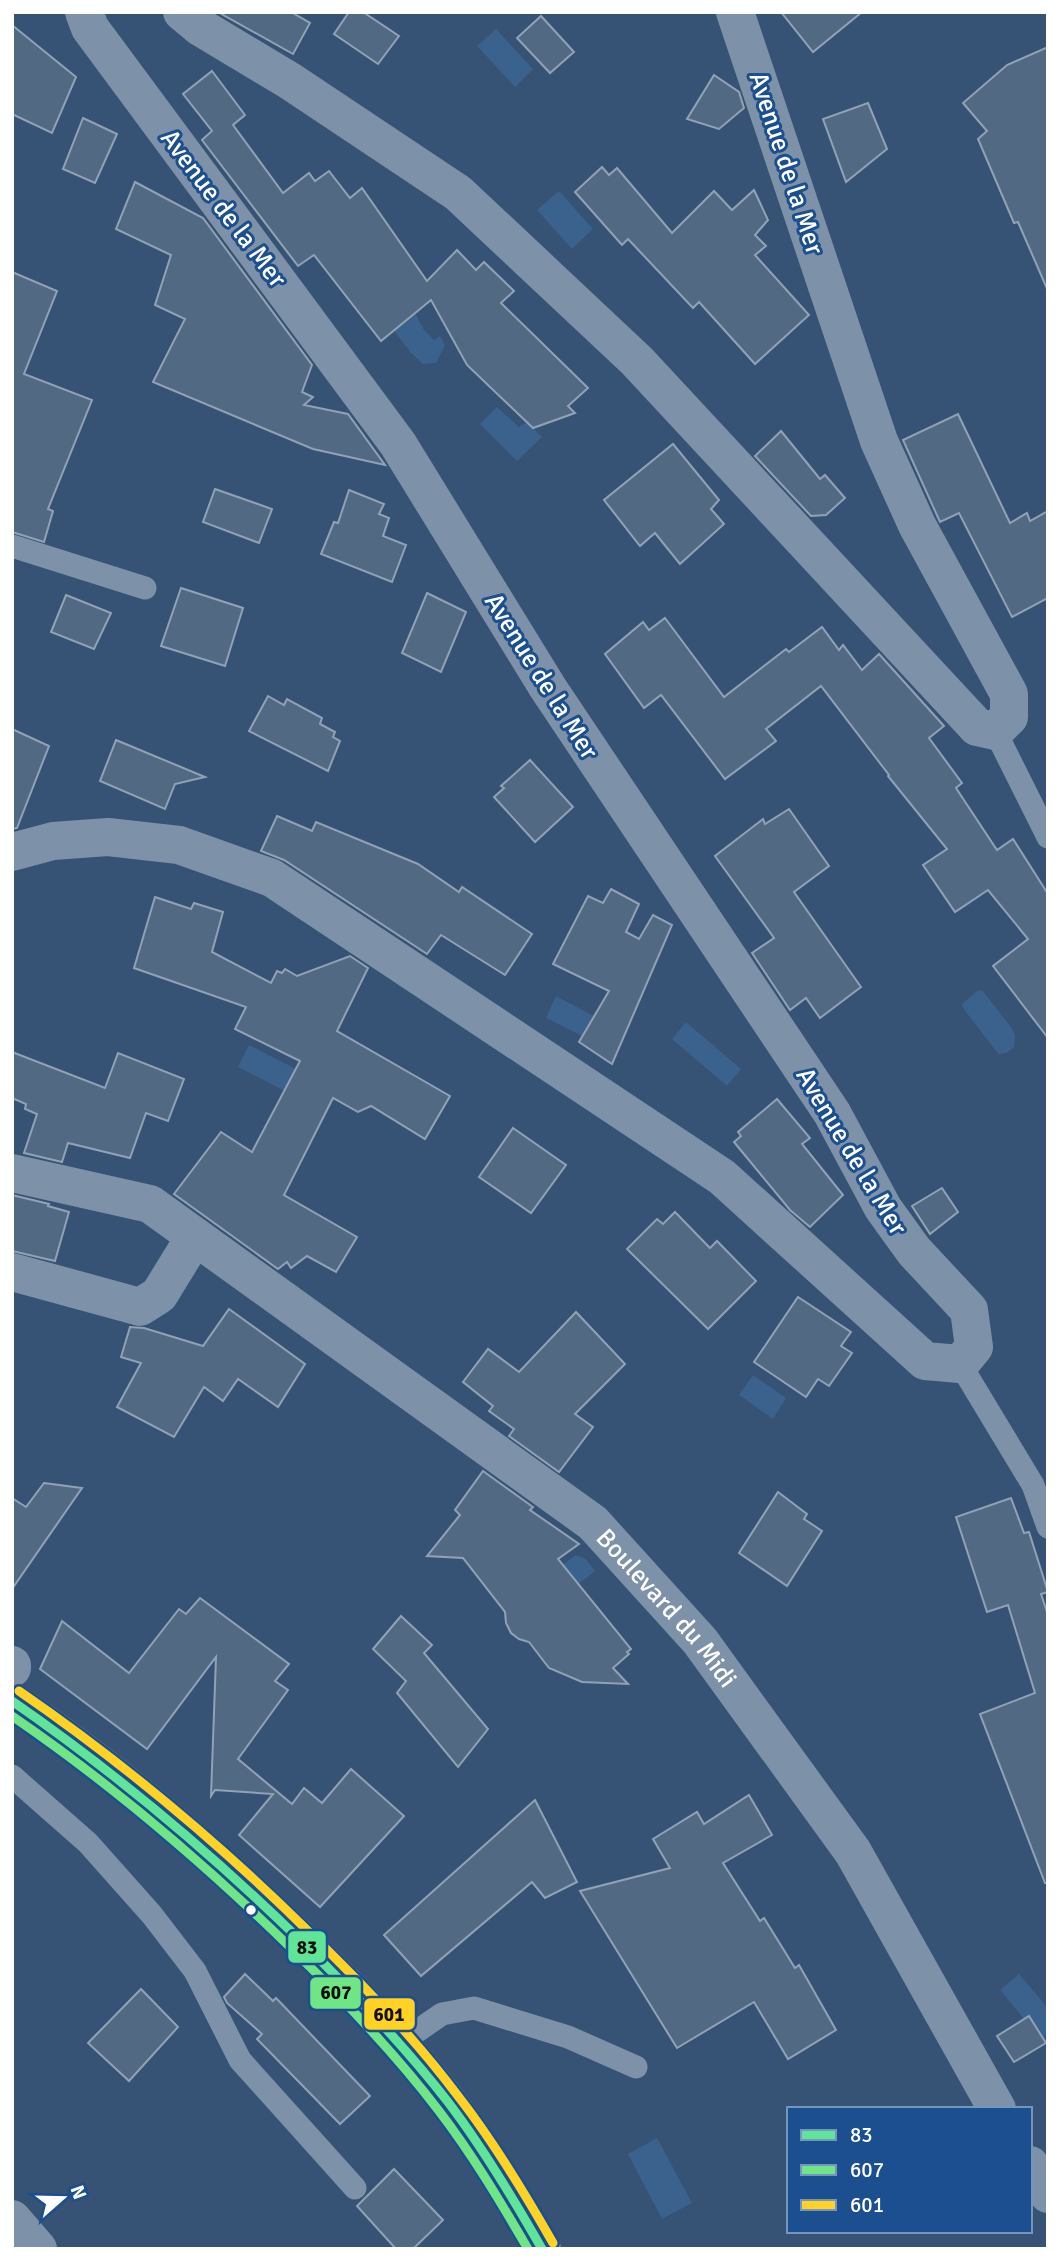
<svg xmlns="http://www.w3.org/2000/svg" width="1060" height="2261" viewBox="0 0 1060 2261" font-family="Signika,sans-serif">
<style>
.water{fill:#3b618d}
.building{fill:#526984;stroke:#92a2b6;stroke-width:2}
.lines{fill:none;stroke-linecap:round;stroke-linejoin:round}
.service{stroke:#7d92a8;stroke-width:23}
.minor{stroke:#7d92a8;stroke-width:38}
.secondary{stroke:#798da4;stroke-width:38}
.bus-1-casing{stroke:#1b4f8f;stroke-width:14}
.bus-2-casing{stroke:#1b4f8f;stroke-width:14}
.bus-3-casing{stroke:#1b4f8f;stroke-width:14}
.bus-1{stroke:#60e598;stroke-width:9}
.bus-2{stroke:#70e585;stroke-width:9}
.bus-3{stroke:#ffd224;stroke-width:9}
.bus-dot{fill:#fff;stroke:#1b4f8f;stroke-width:2.5}
.labels{text-anchor:middle;stroke-width:6;stroke-linejoin:round;paint-order:stroke}
.street-label{font-size:26px;fill:#fff;stroke:#1b4f8f}
.line-badge{stroke:#1b4f8f;stroke-width:2.5}
.pale-badge-label{font-size:19px;text-anchor:middle;font-weight:bold;fill:#111}
</style>
<rect width="100%" height="100%" fill="#365274"/>
<!-- water -->
<g class="water">
<path d="M496 29 533 69 515 87 477 46Z"/>
<path d="M559 191 593 229 572 249 537 210Z"/>
<path d="M415 313 424 330 434 340 440 336 445 345 436 363 423 364 411 353 392 328Z"/>
<path d="M497 407 519 427 527 422 542 437 517 461 480 424Z"/>
<path d="M982 990 1011 1027 1015 1035 1014 1047 1006 1053 999 1054 996 1051 963 1008 962 1004 977 991Z"/>
<path d="M556 996 594 1016 582 1036 546 1018Z"/>
<path d="M686 1022 741 1069 727 1086 672 1039Z"/>
<path d="M249 1045 296 1069 285 1091 238 1067Z"/>
<path d="M753 1375 786 1398 773 1419 739 1395Z"/>
<path d="M576 1555 586 1559 595 1571 549 1607 545 1577Z"/>
<path d="M1019 1974 1048 2008V2034L1042 2038 1029 2017 1024 2019 1000 1990Z"/>
<path d="M657 2138 692 2203 662 2219 628 2154Z"/>
</g>
<!-- building -->
<g class="building">
<path d="M218 12H291L310 23 293 54Z"/>
<path d="M349 12H363L399 36 378 64 334 34Z"/>
<path d="M781 12H862L813 52Z"/>
<path d="M541 16 574 52 550 73 517 38Z"/>
<path d="M12 25 76 77 52 133 12 114Z"/>
<path d="M1048 47V291L1018 222 1014 223 978 139 987 131 963 103 1007 65Z"/>
<path d="M212 71 245 115 233 125 283 193 309 173 315 181 329 171 350 198 362 188 427 281 457 250 476 270 484 262 514 291 501 303 588 388 568 406 575 413 533 428 467 365 431 300 381 341 314 255 298 266 202 140 212 131 183 94Z"/>
<path d="M714 75 739 92 744 108 719 129 687 119Z"/>
<path d="M868 103 887 149 846 182 823 119Z"/>
<path d="M83 118 117 134 95 183 63 169Z"/>
<path d="M602 167 609 175 617 168 672 233 714 191 732 210 754 190 768 220 755 235 766 246 755 255 809 315 755 364 699 302 693 308 628 239 622 245 575 192Z"/>
<path d="M135 182 203 218 312 365 302 392 313 397 304 405 348 414 385 465 313 449 153 382 185 319 155 305 171 255 116 229Z"/>
<path d="M12 272 57 291 24 374 92 400 48 509 53 511 44 542 12 532Z"/>
<path d="M958 414 1010 523 1027 513 1030 521 1048 511V598L1012 617 959 513 940 522 903 440Z"/>
<path d="M781 431 820 479 825 475 845 498 826 515 811 516 755 456Z"/>
<path d="M673 444 719 500 711 509 724 524 680 564 655 533 640 546 604 500Z"/>
<path d="M215 489 272 509 259 543 203 522Z"/>
<path d="M349 490 384 504 379 514 389 518 383 536 406 545 392 582 321 554 334 522 338 523Z"/>
<path d="M181 588 243 608 225 666 161 646Z"/>
<path d="M427 593 466 612 441 672 402 653Z"/>
<path d="M66 595 111 613 94 649 51 632Z"/>
<path d="M665 618 724 697 786 649 789 652 822 627 839 650 843 645 862 670 879 654 944 726 929 738 962 783 956 788 997 850 1013 839 1048 894V1038L993 966 1028 939 988 890 955 912 923 865 947 849 888 776 889 775 821 686 766 729 776 741 725 779 661 695 644 708 605 654 643 622 649 630Z"/>
<path d="M268 696 284 705 287 699 322 718 320 724 335 732 333 737 340 741 328 771 249 731Z"/>
<path d="M12 729 49 746 17 828 12 829Z"/>
<path d="M116 740 205 777 175 784 165 809 100 781Z"/>
<path d="M530 760 573 807 535 842 494 797 504 788 501 786Z"/>
<path d="M789 809 829 866 794 892 861 987 820 1018 806 998 790 1010 752 953 774 938 715 856 763 819 765 824Z"/>
<path d="M277 816 312 831 316 822 418 864 459 892 462 887 532 934 505 975 441 935 427 954 284 860 261 851Z"/>
<path d="M611 889 639 904 626 932 639 939 653 915 672 925 612 1064 579 1042 609 991 553 964 588 896 603 903Z"/>
<path d="M155 897 191 909 194 903 223 912 212 952 271 983 277 971 282 973 285 969 297 976 350 956 368 968 337 1031 450 1096 425 1139 371 1106 358 1112 333 1098 284 1195 357 1237 336 1272 307 1256 291 1268 287 1262 278 1269 174 1194 221 1132 252 1152 300 1061 235 1029 246 1007 134 968Z"/>
<path d="M12 1052 105 1088 118 1053 184 1079 168 1121 146 1113 130 1158 68 1143 62 1162 24 1153 37 1114 25 1109 26 1104 12 1098Z"/>
<path d="M777 1099 810 1138 802 1144 843 1195 810 1227 790 1210 734 1142 741 1136 738 1132Z"/>
<path d="M513 1128 566 1165 531 1213 479 1177Z"/>
<path d="M942 1188 958 1212 930 1234 912 1206Z"/>
<path d="M12 1195 49 1204 48 1206 69 1212 55 1261 12 1251Z"/>
<path d="M675 1212 710 1248 717 1241 756 1281 708 1329 627 1249 657 1219 663 1224Z"/>
<path d="M798 1297 851 1332 841 1346 852 1353 829 1386 818 1379 806 1397 754 1362Z"/>
<path d="M229 1309 305 1364 278 1407 238 1379 223 1401 204 1387 174 1437 117 1407 141 1363 121 1357 130 1327 144 1328 203 1346Z"/>
<path d="M576 1312 625 1364 575 1414 593 1427 559 1472 509 1436 514 1429 489 1411 493 1406 463 1382 488 1349 519 1372Z"/>
<path d="M483 1471 533 1507 530 1510 579 1544 558 1559 631 1649 627 1652 629 1654 613 1668 628 1684 582 1682 549 1668 529 1642 519 1639 511 1633 506 1623 505 1612 463 1558 427 1556 460 1515 455 1510Z"/>
<path d="M44 1483 82 1488 12 1589V1498L26 1507Z"/>
<path d="M778 1492 807 1514 804 1519 822 1531 787 1586 739 1553Z"/>
<path d="M1011 1498 1024 1533 1029 1532 1048 1592 1041 1594 1048 1615V1883H1045L980 1714 1035 1693 1008 1605 987 1612 956 1517Z"/>
<path d="M200 1598 289 1664 275 1681 288 1690 238 1759 292 1804 304 1788 322 1803 351 1769 404 1816 320 1907 239 1835 273 1794 215 1790 211 1796 216 1657 147 1749 40 1669 62 1621 129 1673 179 1609 186 1614Z"/>
<path d="M401 1616 432 1645 424 1653 488 1729 458 1767 397 1693 406 1681 373 1649Z"/>
<path d="M749 1795 772 1835 723 1863 760 1921 764 1918 795 1968 799 1965 836 2030 788 2059 754 2002 677 2048 580 1891 670 1868 653 1839 697 1812 704 1824Z"/>
<path d="M535 1800 577 1882 545 1898 532 1882 421 1976 384 1935Z"/>
<path d="M245 1974 273 2001 276 1998 370 2096 340 2124 257 2039 262 2034 227 2003 224 1997Z"/>
<path d="M141 1989 178 2027 129 2081 88 2043Z"/>
<path d="M1029 2016 1046 2043 1014 2062 997 2036Z"/>
<path d="M394 2169 443 2220 413 2249H396L357 2206Z"/>
</g>
<g class="lines">
<!-- service -->
<g class="service">
<path d="M12 546 145 588"/>
<path d="M995 731 1048 837"/>
<path d="M960 1364 1033 1485 1048 1527"/>
<path d="M12 1776 88 1843 152 1915 195 1971 240 2060 355 2188"/>
<path d="M400 2043 442 2014 474 2008 568 2037 636 2067"/>
</g>
<!-- minor -->
<g class="minor">
<path d="M182 12 200 27 290 81 458 193 637 361 977 727 995 731 1009 717V694L917 525 879 441 735 12"/>
<path d="M12 852 53 841 108 837 179 845 272 878 722 1177 925 1361 960 1364 974 1347 969 1310 914 1251 883 1208 832 1113 548 688 398 444 90 28 84 12"/>
<path id="s1" d="M12 1173 150 1204 593 1523 700 1641 853 1852 997 2109"/>
<path d="M12 1272 140 1307 159 1295 194 1238"/>
<path d="M12 1665V1668"/>
<path d="M1030 2165 1048 2194"/>
<path d="M12 2219 38 2249"/>
</g>
<!-- secondary -->
<path class="secondary" d="M12 1701C103 1762 187 1833 267 1908 331 1969 393 2031 447 2101 483 2148 513 2198 542 2249"/>
<!-- bus-1 casing -->
<g class="bus-1-casing">
<path id="bus-1" d="M12 1701C116 1773 211 1853 301 1941 353 1992 403 2044 448 2102 483 2148 513 2198 542 2249"/>
</g>
<!-- bus-2 casing -->
<g class="bus-2-casing">
<path id="bus-2" d="M12 1716C113 1785 206 1865 293 1950 345 2001 395 2053 439 2111 472 2154 500 2201 528 2249"/>
</g>
<!-- bus-3 casing -->
<g class="bus-3-casing">
<path id="bus-3" d="M19 1691C122 1762 219 1843 308 1931 361 1983 413 2036 458 2096 494 2142 524 2192 553 2243"/>
</g>
<!-- bus-1 -->
<use href="#bus-1" class="bus-1"/>
<!-- bus-2 -->
<use href="#bus-2" class="bus-2"/>
<!-- bus-3 -->
<use href="#bus-3" class="bus-3"/>
</g>
<!-- markers -->
<circle class="bus-dot" cx="251" cy="1910" r="6"/>
<g class="labels">
<!-- street labels -->
<g class="street-label">
<text transform="translate(787 163) rotate(72)" y="9">Avenue de la Mer</text>
<text transform="translate(224 208) rotate(53)" y="9">Avenue de la Mer</text>
<text transform="translate(542 676) rotate(58)" y="9">Avenue de la Mer</text>
<text transform="translate(852 1151) rotate(59)" y="9">Avenue de la Mer</text>
<text dy="9" stroke="none"><textPath href="#s1" startOffset="800">Boulevard du Midi</textPath></text>
</g>
</g>
<g class="line-badge">
<rect x="287" y="1930" width="40" height="34" rx="7" fill="#60e598"/>
<rect x="309" y="1976" width="53" height="34" rx="7" fill="#70e585"/>
<rect x="363" y="1997" width="53" height="34" rx="7" fill="#ffd224"/>
</g>
<g class="pale-badge-label">
<text x="307" y="1954">83</text>
<text x="336" y="1999">607</text>
<text x="389" y="2021">601</text>
</g>
<!-- border -->
<rect width="1060" height="2261" fill="none" stroke="#ffffff" stroke-width="28"/>
<!-- legend -->
<rect x="787" y="2107" width="245" height="126" fill="#1b4f8f" stroke="#7695bc" stroke-width="2"/>
<rect x="801" y="2130" width="35" height="10" fill="#60e598" stroke="#7695bc" stroke-width="2"/>
<text x="850" y="2142" font-size="21" fill="#ffffff">83</text>
<rect x="801" y="2165" width="35" height="10" fill="#70e585" stroke="#7695bc" stroke-width="2"/>
<text x="850" y="2177" font-size="21" fill="#ffffff">607</text>
<rect x="801" y="2200" width="35" height="10" fill="#ffd224" stroke="#7695bc" stroke-width="2"/>
<text x="850" y="2212" font-size="21" fill="#ffffff">601</text>
<!-- north arrow -->
<g transform="translate(63 2198) rotate(70)" stroke="#1b4f8f" stroke-width="5" paint-order="stroke">
<path d="M0-5L12 26L0 18L-12 26Z" fill="#ffffff"/>
<text y="-10" font-size="19" font-weight="bold" text-anchor="middle" fill="#ffffff">N</text>
</g>
</svg>
